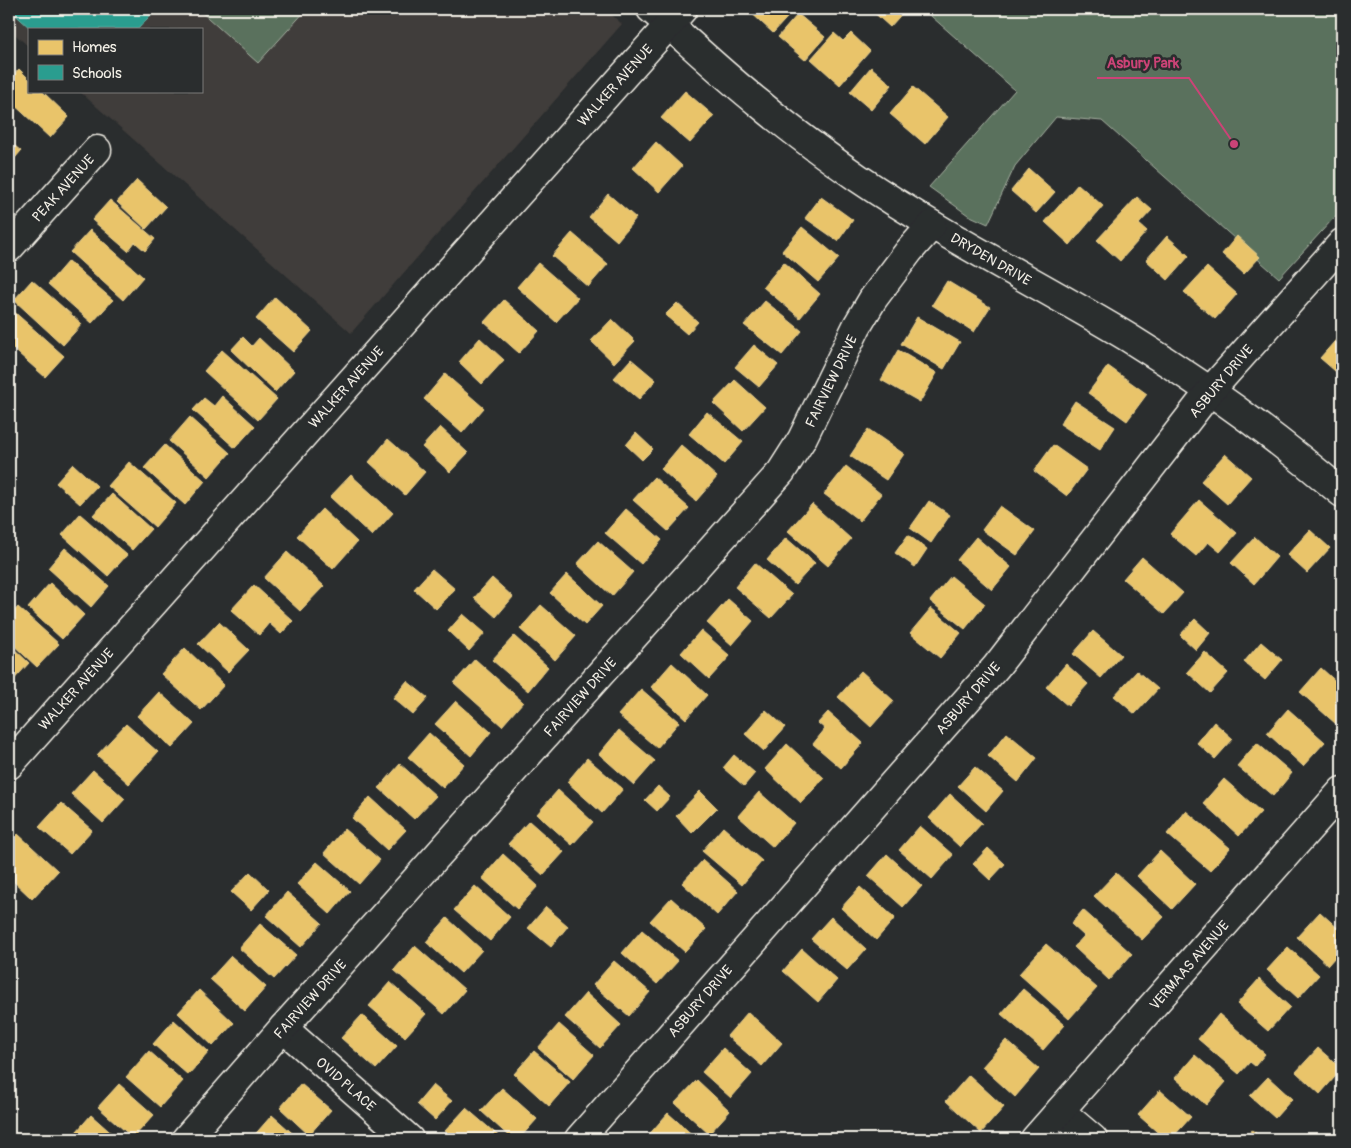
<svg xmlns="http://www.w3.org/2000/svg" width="1351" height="1148" viewBox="0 0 1351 1148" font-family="Pangolin,sans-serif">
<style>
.built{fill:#3f3c3a}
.green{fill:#5a715d;stroke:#a7b1a2}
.homes{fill:#e9c46a;stroke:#ecd290}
.schools{fill:#2a9d8f;stroke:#67b6aa}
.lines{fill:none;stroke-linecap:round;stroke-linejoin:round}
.minor-casing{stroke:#f4f1e8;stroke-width:31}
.minor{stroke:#2a2d2e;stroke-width:28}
.labels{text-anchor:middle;stroke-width:5;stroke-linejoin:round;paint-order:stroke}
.street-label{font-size:14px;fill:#f4f1e8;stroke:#2a2d2e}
.leader{fill:none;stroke:#cc4377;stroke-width:2}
.callout-dot{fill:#cc4377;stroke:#2a2d2e;stroke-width:2}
.callout-label{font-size:15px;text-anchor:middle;font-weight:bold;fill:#cc4377;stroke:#2a2d2e;stroke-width:5;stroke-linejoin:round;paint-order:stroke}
</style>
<rect width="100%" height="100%" fill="#2a2d2e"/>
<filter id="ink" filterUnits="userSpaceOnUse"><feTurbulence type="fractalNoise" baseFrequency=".02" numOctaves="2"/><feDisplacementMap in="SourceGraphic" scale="10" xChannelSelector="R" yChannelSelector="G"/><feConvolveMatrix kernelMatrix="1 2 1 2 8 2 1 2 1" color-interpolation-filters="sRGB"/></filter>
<g filter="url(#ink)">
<!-- built -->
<path class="built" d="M9 9H605L622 24 351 333 79 91H201V29H29V47L9 29Z"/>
<!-- green -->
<g class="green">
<path d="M198 9H307L258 63Z"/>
<path d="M923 9H1342V209L1279 278 1102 121 1056 117 1015 166 988 224 968 215 929 187 1015 90Z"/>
</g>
<!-- homes -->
<g class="homes">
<path d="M747 9H795L773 33Z"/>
<path d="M870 9H906L890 27Z"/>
<path d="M798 14 825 37 805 60 778 37Z"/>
<path d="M834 33 843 41 851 33 870 51 840 85 811 59Z"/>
<path d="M871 67 892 85 871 110 850 92Z"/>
<path d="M19 69 29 79V91H42L69 117 50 138 9 100V80Z"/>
<path d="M913 87 948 117 925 144 890 114Z"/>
<path d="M685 91 714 116 690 143 661 118Z"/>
<path d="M9 141 21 151 9 165Z"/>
<path d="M656 142 682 166 659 192 633 168Z"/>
<path d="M1029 169 1055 192 1036 213 1011 191Z"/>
<path d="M137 180 166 207 146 229 117 202Z"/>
<path d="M1078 184 1103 206 1070 245 1045 222Z"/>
<path d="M608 194 636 218 617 241 589 217Z"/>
<path d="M821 197 853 220 838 241 805 218Z"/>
<path d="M1137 197 1152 210 1139 224 1147 231 1120 261 1097 240Z"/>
<path d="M110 200 155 239 145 251 135 242 128 251 92 220Z"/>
<path d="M802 227 839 258 818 282 782 251Z"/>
<path d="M90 230 143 277 123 300 70 252Z"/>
<path d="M572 233 608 264 588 287 552 256Z"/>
<path d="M1167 236 1189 256 1168 280 1146 260Z"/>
<path d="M1237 236 1260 257 1244 274 1222 254Z"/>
<path d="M68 261 113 300 92 323 48 284Z"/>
<path d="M784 262 820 294 800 318 763 287Z"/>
<path d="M538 263 578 298 556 322 517 287Z"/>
<path d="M1207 267 1237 294 1215 319 1184 292Z"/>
<path d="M32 280 82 324 63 345 14 300Z"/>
<path d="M947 281 990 307 974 332 932 305Z"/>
<path d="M275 297 312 331 293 352 256 319Z"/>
<path d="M504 300 539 331 519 353 484 322Z"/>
<path d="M765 301 802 331 782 355 744 325Z"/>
<path d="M677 303 698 322 687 334 665 315Z"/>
<path d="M11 309 64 356 45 377 9 345V311Z"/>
<path d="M917 317 960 342 944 369 901 344Z"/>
<path d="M612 319 635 341 614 363 591 341Z"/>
<path d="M1342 333V377L1320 358Z"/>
<path d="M243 337 252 346 259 338 294 371 275 392 231 350Z"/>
<path d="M480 338 504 360 482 384 459 362Z"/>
<path d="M754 345 778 365 759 387 735 367Z"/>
<path d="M222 350 277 399 258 420 204 371Z"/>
<path d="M898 350 937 373 920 402 881 380Z"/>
<path d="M631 359 656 380 639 399 614 378Z"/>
<path d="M1108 366 1147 394 1127 421 1088 393Z"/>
<path d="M445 374 484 408 462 433 424 399Z"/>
<path d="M735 380 765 407 743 431 713 403Z"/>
<path d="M222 396 255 426 235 448 193 410 204 398 214 406Z"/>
<path d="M1075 401 1115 427 1100 450 1060 424Z"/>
<path d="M707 412 743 442 724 464 689 434Z"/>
<path d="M190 417 230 453 209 477 169 441Z"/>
<path d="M440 427 468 453 450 472 422 447Z"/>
<path d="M868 429 904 454 886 480 850 456Z"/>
<path d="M636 433 653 449 642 460 626 445Z"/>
<path d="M388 439 425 472 405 495 369 462Z"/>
<path d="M165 445 205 481 185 505 144 468Z"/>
<path d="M681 445 717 477 696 501 661 469Z"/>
<path d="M1053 445 1087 469 1067 496 1034 471Z"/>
<path d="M1225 454 1251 477 1227 504 1201 481Z"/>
<path d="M129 462 176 503 155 527 108 486Z"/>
<path d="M73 464 97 486 80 504 56 483Z"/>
<path d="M846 466 881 494 860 521 824 494Z"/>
<path d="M351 475 393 513 372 536 330 497Z"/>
<path d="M654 477 689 508 668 531 633 500Z"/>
<path d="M112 494 151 529 132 550 93 515Z"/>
<path d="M1199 500 1237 533 1220 552 1208 542 1196 556 1170 534Z"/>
<path d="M929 501 950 515 931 543 910 528Z"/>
<path d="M812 504 851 539 828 566 788 531Z"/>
<path d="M1000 506 1035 531 1017 555 982 530Z"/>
<path d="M322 509 357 542 333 569 297 536Z"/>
<path d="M626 509 662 540 641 564 605 533Z"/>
<path d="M80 514 127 555 108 576 62 535Z"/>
<path d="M1310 530 1330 548 1307 573 1287 555Z"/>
<path d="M908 535 927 549 915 567 895 553Z"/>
<path d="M976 537 1011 567 992 590 957 560Z"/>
<path d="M1255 537 1277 557 1254 584 1231 563Z"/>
<path d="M786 538 815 563 795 585 767 560Z"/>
<path d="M598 541 633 572 612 596 577 564Z"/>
<path d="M65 548 109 586 91 607 48 568Z"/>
<path d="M287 552 324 586 300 611 264 578Z"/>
<path d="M1142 557 1183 593 1164 614 1123 579Z"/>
<path d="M755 563 792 595 771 618 735 587Z"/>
<path d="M432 569 455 589 436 609 414 589Z"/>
<path d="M567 574 602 606 585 625 550 593Z"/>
<path d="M951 576 985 604 965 629 930 601Z"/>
<path d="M492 578 513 597 496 617 474 598Z"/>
<path d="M50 583 84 615 62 639 28 608Z"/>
<path d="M254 585 293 621 281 634 269 623 259 635 231 610Z"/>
<path d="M728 599 753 621 732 645 707 623Z"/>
<path d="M541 605 576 636 555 660 520 629Z"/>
<path d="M18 607 59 644 37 667 9 641V617Z"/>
<path d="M931 608 961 633 940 658 910 633Z"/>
<path d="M463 614 485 633 469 651 448 631Z"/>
<path d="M1195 619 1210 633 1196 650 1180 635Z"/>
<path d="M219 622 249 650 228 672 198 644Z"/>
<path d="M701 630 730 656 709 679 681 653Z"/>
<path d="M1093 631 1121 655 1101 678 1073 654Z"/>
<path d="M514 636 548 667 528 691 492 660Z"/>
<path d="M1261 642 1282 660 1265 680 1244 662Z"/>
<path d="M9 644 29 663 9 685Z"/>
<path d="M185 648 224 685 201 710 161 674Z"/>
<path d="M1205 652 1228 673 1210 693 1187 672Z"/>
<path d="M475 659 523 702 502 726 454 683Z"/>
<path d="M672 663 707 695 686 719 651 687Z"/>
<path d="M1066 664 1088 684 1068 706 1046 687Z"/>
<path d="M1321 668 1342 687V717L1336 724 1300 692Z"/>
<path d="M861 671 894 701 871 727 838 697Z"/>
<path d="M1137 671 1158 689 1135 714 1114 696Z"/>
<path d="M407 681 428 698 413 715 393 698Z"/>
<path d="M641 689 679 722 657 748 618 715Z"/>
<path d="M159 692 194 724 172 748 137 716Z"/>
<path d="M456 701 491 732 471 756 435 724Z"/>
<path d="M1288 709 1325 742 1303 766 1267 733Z"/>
<path d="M766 710 785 727 764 751 745 734Z"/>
<path d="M828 712 863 743 841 768 813 744 825 729 818 723Z"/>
<path d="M1214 722 1233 739 1215 759 1197 743Z"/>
<path d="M126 724 158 752 129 784 97 755Z"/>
<path d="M619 730 655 761 634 785 599 754Z"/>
<path d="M429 733 464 764 443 788 408 757Z"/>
<path d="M1007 733 1037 758 1018 782 988 756Z"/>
<path d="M1257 743 1292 773 1273 796 1237 766Z"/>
<path d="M787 744 824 778 801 803 765 769Z"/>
<path d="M734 755 755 773 744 786 723 768Z"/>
<path d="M587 758 623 789 602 813 567 782Z"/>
<path d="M400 764 436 796 414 819 379 788Z"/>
<path d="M975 767 1003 791 986 811 958 786Z"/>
<path d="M93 770 125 799 103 823 71 794Z"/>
<path d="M1224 779 1261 812 1239 836 1203 803Z"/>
<path d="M658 786 670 797 657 811 645 800Z"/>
<path d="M558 790 593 822 572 845 537 814Z"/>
<path d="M700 791 717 808 692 833 676 816Z"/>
<path d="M759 792 794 823 773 847 738 816Z"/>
<path d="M950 794 982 823 960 847 929 818Z"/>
<path d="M370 797 406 830 387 850 352 818Z"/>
<path d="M61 803 92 830 70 854 39 827Z"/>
<path d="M1186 811 1230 848 1210 871 1167 834Z"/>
<path d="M529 821 564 852 543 875 508 844Z"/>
<path d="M920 826 953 855 932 879 899 850Z"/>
<path d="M723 827 762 861 742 885 702 851Z"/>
<path d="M344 829 380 860 359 884 324 853Z"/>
<path d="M18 834 58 871 32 899 9 877V845Z"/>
<path d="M988 848 1005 864 990 880 973 864Z"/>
<path d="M1160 851 1195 884 1172 909 1137 876Z"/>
<path d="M503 854 538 886 517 909 482 878Z"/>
<path d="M887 854 922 886 903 907 868 876Z"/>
<path d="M703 860 738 891 717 915 682 883Z"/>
<path d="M317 862 350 891 330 914 297 884Z"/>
<path d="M250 872 269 890 251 910 231 892Z"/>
<path d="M1116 873 1164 917 1142 940 1094 896Z"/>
<path d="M475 886 510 917 490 941 454 910Z"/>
<path d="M860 887 895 918 876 940 841 908Z"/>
<path d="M287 892 322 923 301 947 266 916Z"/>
<path d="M671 898 706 929 685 952 650 921Z"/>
<path d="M546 907 568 926 551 947 528 928Z"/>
<path d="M1083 910 1132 954 1109 980 1074 947 1084 936 1071 924Z"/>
<path d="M1320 912 1342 932V949L1328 965 1297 937Z"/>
<path d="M831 917 866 949 847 970 811 939Z"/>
<path d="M447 918 482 950 461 973 426 942Z"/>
<path d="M260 924 296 955 274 979 239 948Z"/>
<path d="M642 930 678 961 657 984 622 953Z"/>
<path d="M1046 944 1097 988 1069 1019 1019 974Z"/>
<path d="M415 946 465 990 444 1014 394 970Z"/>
<path d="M1288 947 1319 975 1298 998 1267 970Z"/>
<path d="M802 949 837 980 818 1002 783 971Z"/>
<path d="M231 956 266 987 245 1011 210 979Z"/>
<path d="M614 961 650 992 629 1016 593 985Z"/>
<path d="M1259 979 1290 1007 1268 1031 1237 1004Z"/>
<path d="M390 982 426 1014 405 1037 369 1006Z"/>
<path d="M1023 989 1065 1025 1043 1050 1001 1014Z"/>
<path d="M199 990 234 1023 213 1046 178 1013Z"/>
<path d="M586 993 621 1025 600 1048 565 1017Z"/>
<path d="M748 1012 782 1043 762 1066 727 1036Z"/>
<path d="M1219 1014 1265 1054 1255 1066 1250 1062 1239 1074 1198 1039Z"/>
<path d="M362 1015 397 1046 376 1069 341 1038Z"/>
<path d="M174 1020 209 1052 188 1075 153 1044Z"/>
<path d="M559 1024 594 1055 573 1079 538 1048Z"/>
<path d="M1006 1040 1039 1069 1015 1097 982 1067Z"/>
<path d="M723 1048 752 1074 731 1098 702 1072Z"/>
<path d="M1318 1048 1342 1069 1320 1094 1296 1072Z"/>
<path d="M149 1051 183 1081 160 1107 126 1077Z"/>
<path d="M534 1051 570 1082 549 1106 514 1074Z"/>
<path d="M1195 1055 1226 1082 1206 1105 1175 1078Z"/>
<path d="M969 1075 1004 1107 981 1133 946 1101Z"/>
<path d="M1268 1077 1292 1099 1275 1118 1250 1096Z"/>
<path d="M697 1080 730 1111 709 1134 675 1103Z"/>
<path d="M119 1084 154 1115 133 1138 98 1107Z"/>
<path d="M301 1084 331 1110 309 1135 280 1108Z"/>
<path d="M433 1085 452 1101 435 1120 417 1104Z"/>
<path d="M502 1088 537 1119 519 1139H512L481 1111Z"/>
<path d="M1160 1090 1191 1117 1171 1139H1165L1138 1115Z"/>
<path d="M466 1108 502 1139H454L445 1131Z"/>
<path d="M668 1113 697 1139H648L646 1138Z"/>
<path d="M91 1115 118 1139H70Z"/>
<path d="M272 1115 299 1139H251Z"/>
<path d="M1252 1130 1263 1139H1245Z"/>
</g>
<!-- schools -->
<path class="schools" d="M9 9H156L138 29H31Z"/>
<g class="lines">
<!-- minor casing -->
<g class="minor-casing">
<g id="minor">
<path d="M651 9C687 40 722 74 760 104 791 130 825 155 858 178 945 237 1040 284 1129 338 1204 384 1275 436 1342 493"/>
<path d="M9 248 97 150"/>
<path d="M9 765 683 9"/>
<path d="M283 1028 409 1139"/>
<path d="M1060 1111 1093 1139"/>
<path d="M186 1139 283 1028 781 472 802 439 857 326 873 299 909 251 932 225"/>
<path d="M579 1139 996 667 1210 391 1342 243"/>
<path d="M1035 1139 1342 791"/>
</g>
</g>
<!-- minor -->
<use href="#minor" class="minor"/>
</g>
</g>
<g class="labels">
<!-- street labels -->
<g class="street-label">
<text transform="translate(615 85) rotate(-48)" y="5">WALKER AVENUE</text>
<text transform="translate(63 188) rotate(-48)" y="5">PEAK AVENUE</text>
<text transform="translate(991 259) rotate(30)" y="5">DRYDEN DRIVE</text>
<text transform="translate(831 381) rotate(-64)" y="5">FAIRVIEW DRIVE</text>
<text transform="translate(1221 381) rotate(-50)" y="5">ASBURY DRIVE</text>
<text transform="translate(346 387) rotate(-48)" y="5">WALKER AVENUE</text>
<text transform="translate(76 689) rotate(-48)" y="5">WALKER AVENUE</text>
<text transform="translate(580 697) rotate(-48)" y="5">FAIRVIEW DRIVE</text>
<text transform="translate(968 698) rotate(-49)" y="5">ASBURY DRIVE</text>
<text transform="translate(1189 965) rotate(-49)" y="5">VERMAAS AVENUE</text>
<text transform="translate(310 999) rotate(-48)" y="5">FAIRVIEW DRIVE</text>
<text transform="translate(700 1001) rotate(-49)" y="5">ASBURY DRIVE</text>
<text transform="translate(346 1084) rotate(41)" y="5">OVID PLACE</text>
</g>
</g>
<!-- callouts -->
<path class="leader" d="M1234 144L1189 78H1097"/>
<circle class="callout-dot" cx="1234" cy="144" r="5"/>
<g class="callout-label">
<text x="1143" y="68">Asbury Park</text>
</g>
<!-- margin -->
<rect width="1351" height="1148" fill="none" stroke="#2a2d2e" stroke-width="30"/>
<rect x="15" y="15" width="1321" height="1118" fill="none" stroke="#f4f1e8" stroke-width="2" filter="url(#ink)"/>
<!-- legend -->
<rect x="28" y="28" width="175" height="65" fill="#2a2d2e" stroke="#7b7b78"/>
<rect x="38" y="40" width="25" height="15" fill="#e9c46a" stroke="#7b7b78"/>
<text x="72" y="52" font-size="15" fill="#f4f1e8">Homes</text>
<rect x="38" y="65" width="25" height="15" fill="#2a9d8f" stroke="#7b7b78"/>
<text x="72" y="78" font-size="15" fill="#f4f1e8">Schools</text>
</svg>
